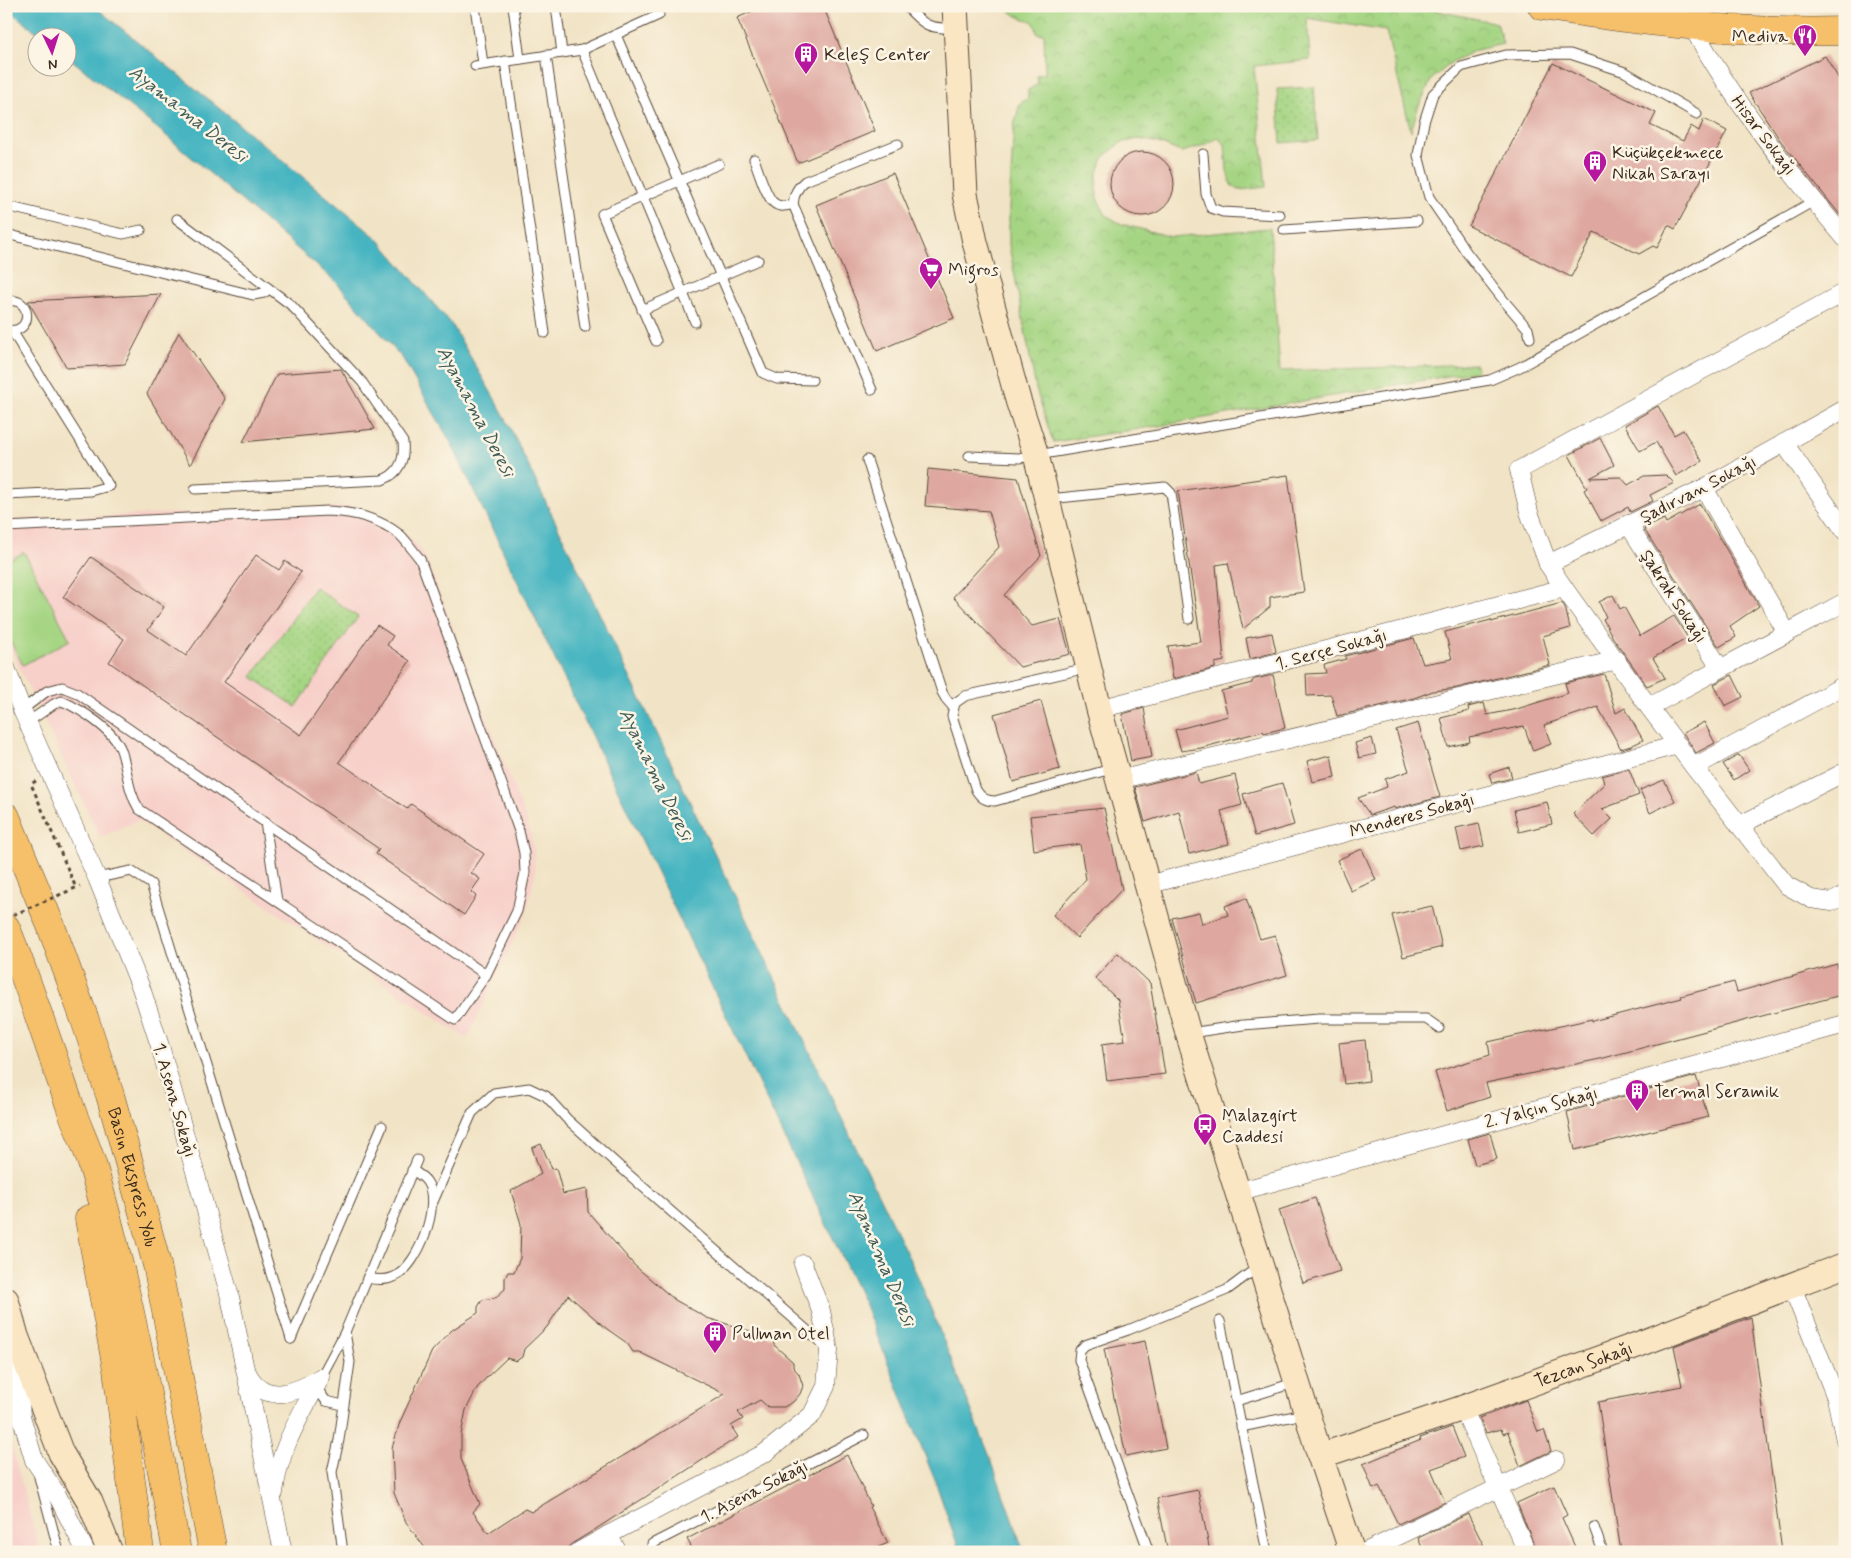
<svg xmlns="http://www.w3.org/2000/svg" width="1851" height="1558" viewBox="0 0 1851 1558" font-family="Mynerve,sans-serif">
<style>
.built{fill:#f7d0ca}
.grass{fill:url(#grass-dots);stroke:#708050}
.park{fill:url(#park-crowns);stroke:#708050}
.pitch{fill:#a5d583;stroke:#708050}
.water{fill:#46b5c1;stroke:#407070}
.building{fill:#dea8a0;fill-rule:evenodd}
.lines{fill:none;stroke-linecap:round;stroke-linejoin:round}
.lane-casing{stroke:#564637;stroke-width:11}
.street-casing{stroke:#564637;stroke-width:19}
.secondary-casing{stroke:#564637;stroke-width:27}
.primary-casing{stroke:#564637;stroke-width:29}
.highway-casing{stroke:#564637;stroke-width:29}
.path{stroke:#564637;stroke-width:3;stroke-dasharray:4 4;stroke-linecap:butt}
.lane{stroke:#fff;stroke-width:9}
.street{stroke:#fff;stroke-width:18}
.secondary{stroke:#fbe6c4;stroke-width:25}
.primary{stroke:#f6c06b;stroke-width:28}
.highway{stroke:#f6c06b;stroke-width:28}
.path-bridge{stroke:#564637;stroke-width:3;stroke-dasharray:4 4;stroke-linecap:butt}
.labels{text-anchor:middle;stroke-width:5;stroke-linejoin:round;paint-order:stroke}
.poi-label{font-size:18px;fill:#3b2a1e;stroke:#fcf5e5;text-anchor:start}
.street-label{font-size:18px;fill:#3b2a1e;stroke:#fcf5e5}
.water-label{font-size:19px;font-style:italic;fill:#3f5b57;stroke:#fcf5e5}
</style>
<defs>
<pattern id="grass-dots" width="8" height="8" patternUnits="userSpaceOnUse" patternTransform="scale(1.25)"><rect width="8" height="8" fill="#a5d583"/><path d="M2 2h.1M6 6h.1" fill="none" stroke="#8fb771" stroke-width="1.8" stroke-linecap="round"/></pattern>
<pattern id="park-crowns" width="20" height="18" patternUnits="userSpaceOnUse" patternTransform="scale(1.25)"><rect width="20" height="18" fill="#a5d583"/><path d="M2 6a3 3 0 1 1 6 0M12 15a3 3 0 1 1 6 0" fill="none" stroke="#8fb771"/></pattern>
</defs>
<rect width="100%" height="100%" fill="#fcf5e5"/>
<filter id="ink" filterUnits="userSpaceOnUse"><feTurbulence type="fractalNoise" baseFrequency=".02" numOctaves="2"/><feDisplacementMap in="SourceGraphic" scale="10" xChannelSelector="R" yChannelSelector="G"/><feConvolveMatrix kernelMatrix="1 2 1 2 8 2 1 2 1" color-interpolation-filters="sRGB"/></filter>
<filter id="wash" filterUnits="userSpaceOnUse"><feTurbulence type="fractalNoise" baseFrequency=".0096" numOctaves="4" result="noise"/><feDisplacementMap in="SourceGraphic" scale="20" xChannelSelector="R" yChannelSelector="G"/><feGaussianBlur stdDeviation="1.12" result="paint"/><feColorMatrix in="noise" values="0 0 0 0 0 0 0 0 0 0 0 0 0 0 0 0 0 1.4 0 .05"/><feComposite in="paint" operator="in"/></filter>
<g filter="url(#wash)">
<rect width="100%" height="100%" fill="#f1e3c5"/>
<!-- built -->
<g class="built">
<path d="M331 507H348L364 511 392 524 406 534 419 547 427 561 529 827 534 851 535 873 526 914 467 1039 138 820 100 837 6 640V520Z"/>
<path d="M6 1425 40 1552H6Z"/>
</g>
<!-- grass -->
<g class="grass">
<path d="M1314 87 1318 140 1281 143 1277 89Z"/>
<path d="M315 587 358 617 296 707 252 677Z"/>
</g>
<!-- park -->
<path class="park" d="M1004 6H1413L1497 23 1503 44 1476 50 1453 61 1431 80 1418 108 1411 131 1386 31 1307 18 1310 60 1254 66 1266 187 1239 190 1231 185 1227 171 1225 144 1218 138 1199 147 1181 152 1159 143 1139 139 1120 143 1103 158 1097 176V198L1106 215 1121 224 1172 237 1270 228 1280 371 1476 364 1477 371 1158 426 1053 442 1036 389 1009 245V207L1014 126 1020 103 1028 99V90L1038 84 1037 75 1045 74 1044 34 1037 33C1034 16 1030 23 1017 16 1013 14 1008 9 1004 6Z"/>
<!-- pitch -->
<path class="pitch" d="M24 552 70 640 23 665 6 633V562Z"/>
<!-- water -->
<path class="water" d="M6 6H94L197 90 378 239 452 325 504 415 919 1279 990 1457 1024 1552H960L934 1478 864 1303 451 443 403 359 336 282 162 132 68 57V38L43 37 6 8Z"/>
<g id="blocks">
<!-- building -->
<g class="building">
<path d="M764 6H823L875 131 798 163 737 18Z"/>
<path d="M1825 56 1845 89V221L1780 140 1749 93Z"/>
<path d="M1553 63 1656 113 1650 125 1683 141 1691 126 1699 131 1704 119 1727 131 1675 229 1668 225 1657 248 1653 246 1639 254 1594 232 1571 277 1469 226Z"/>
<circle cx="1142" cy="184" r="32"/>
<path d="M893 173 954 318 877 351 816 205Z"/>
<path d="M161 294 125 364 67 368 28 301Z"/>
<path d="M179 332 225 399 190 465 147 394Z"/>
<path d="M341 369 375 429 243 442 277 374Z"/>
<path d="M1658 406 1674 435 1683 430 1702 461 1676 476 1656 442 1640 451 1625 425Z"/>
<path d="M1600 438 1614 465 1590 478 1621 477 1628 485 1644 476 1666 475 1674 483 1650 495 1653 501 1630 512 1628 507 1601 521 1584 490 1587 488 1569 455Z"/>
<path d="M928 469 1018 478 1041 556 1004 595 1032 626 1060 619 1070 654 1020 667 953 597 999 547 989 511 925 506Z"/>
<path d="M1288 475 1304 592 1270 597V607L1243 629 1228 563 1216 565 1224 661 1215 663V668L1173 679 1168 646 1201 642 1178 491Z"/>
<path d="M1700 504 1759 606 1730 626 1736 637 1719 647 1644 529 1664 519 1666 523Z"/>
<path d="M256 555 279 570 285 561 301 572 224 682 301 735 377 625 393 636 387 645 410 661 339 762 407 809 411 804 484 854 471 873 480 879 471 892 476 896 464 915 376 854 379 849 109 662 124 639 63 597 91 557 164 607 148 630 186 656Z"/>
<path d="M1613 595 1620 609 1624 607 1640 636 1674 616 1688 638 1653 658 1665 678 1647 686 1613 638 1603 619 1606 617 1599 602Z"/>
<path d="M1562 603 1565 607 1570 628 1543 636 1550 665 1457 688 1433 691 1414 698 1337 716 1331 695 1307 696 1306 674 1326 673 1324 665 1346 659 1345 656 1414 638 1423 664 1452 659 1445 632 1491 620V622Z"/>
<path d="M1272 633 1276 652 1250 659 1246 638Z"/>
<path d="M1604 674 1616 713 1625 708 1643 740 1631 746 1621 749 1598 707 1544 725 1551 744 1533 751 1524 726 1469 737 1470 742 1448 747 1441 718 1469 711 1468 707 1484 703 1487 715 1517 709 1568 693 1565 683Z"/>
<path d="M1273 675 1285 728 1264 733 1263 731 1201 748 1181 751 1175 730 1228 716 1221 691 1252 683V681L1255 679Z"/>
<path d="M1732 675 1743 697 1725 706 1714 684Z"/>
<path d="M1041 701 1060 769 1013 782 994 714Z"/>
<path d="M1144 708 1152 757 1131 761 1122 714Z"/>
<path d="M1704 722 1715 743 1696 753 1683 733Z"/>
<path d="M1418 723 1440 797 1395 809 1394 807 1370 815 1358 798 1387 787 1385 779 1409 771 1396 730Z"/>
<path d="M1372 738 1376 754 1359 758 1355 743Z"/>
<path d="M1331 755 1335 777 1312 782 1307 761Z"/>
<path d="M1739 755 1749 770 1734 780 1723 764Z"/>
<path d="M1509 767 1512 778 1492 783 1489 774Z"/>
<path d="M1629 769 1639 795 1602 809 1612 819 1594 836 1573 814 1604 784 1602 776Z"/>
<path d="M1196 772 1199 784 1235 775 1242 805 1221 811 1229 844 1189 854 1179 811 1145 822 1135 787Z"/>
<path d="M1664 780 1675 801 1650 813 1640 790Z"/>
<path d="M1282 783 1294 825 1255 836 1243 794Z"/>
<path d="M1547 802 1552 824 1519 832 1514 810Z"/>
<path d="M1104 808 1122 889 1077 938 1053 915 1086 879 1080 844 1034 850 1030 816Z"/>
<path d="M1479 823 1484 846 1461 851 1456 828Z"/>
<path d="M1362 849 1376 880 1351 891 1337 860Z"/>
<path d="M1246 898 1260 939 1275 935 1287 975 1196 1003 1172 918 1199 912 1202 924 1228 915 1225 906Z"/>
<path d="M1432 906 1442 947 1403 957 1392 915Z"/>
<path d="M1118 953 1150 983 1165 1074 1107 1081 1102 1044 1125 1041 1118 1000 1095 978Z"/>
<path d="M1837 964 1845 994 1600 1059 1486 1083 1490 1097 1447 1111 1435 1072 1490 1055 1488 1042 1592 1019V1021L1682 998 1681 996 1734 982 1737 992Z"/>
<path d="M1365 1040 1369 1081 1344 1084 1339 1043Z"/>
<path d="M1696 1076 1708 1117 1575 1150 1567 1112Z"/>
<path d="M1490 1133 1497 1159 1475 1165 1468 1139Z"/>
<path d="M541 1144 552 1169 556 1168 563 1194 587 1189 588 1212 635 1266 675 1300 707 1318 773 1338 774 1345 793 1362V1367L799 1374 803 1386 800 1394 793 1402 784 1407H768L760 1400 738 1412 743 1419 731 1426 738 1437 596 1529 573 1543 562 1552H428L406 1522 394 1493 392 1448 400 1422 432 1351 452 1330 478 1313V1307L482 1300 495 1298 505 1289V1278L508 1272H514L520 1258 521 1224 511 1191 541 1174 532 1148ZM568 1295 607 1329 627 1343 633 1352H639L725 1394 531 1512 525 1509 488 1533 473 1512 480 1504 461 1459V1435L466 1410 477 1388 488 1376 507 1358 516 1361 522 1357 524 1349 547 1327Z"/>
<path d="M1315 1198 1340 1271 1303 1283 1279 1210Z"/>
<path d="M1751 1317 1782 1552H1621L1598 1402 1682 1386 1674 1346Z"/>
<path d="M1145 1341 1166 1448 1126 1456 1104 1349Z"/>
<path d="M1526 1400 1538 1432 1544 1430 1551 1451 1520 1466 1508 1432 1503 1434 1501 1429 1486 1433 1479 1418Z"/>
<path d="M1452 1427 1464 1457 1431 1469 1445 1502 1398 1524 1379 1486 1373 1489 1363 1464 1421 1440 1420 1438Z"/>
<path d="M847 1455 871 1506 869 1507 888 1543 867 1552H694L687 1539Z"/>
<path d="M1554 1486 1567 1515 1562 1518 1575 1547 1564 1552H1537L1517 1503Z"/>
<path d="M1198 1490 1210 1552H1168L1157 1498Z"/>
<path d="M1468 1514 1487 1552H1424L1418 1538Z"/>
</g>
</g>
</g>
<g filter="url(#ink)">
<use href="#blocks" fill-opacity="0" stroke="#564637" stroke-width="1"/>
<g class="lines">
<!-- lane casing -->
<g class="lane-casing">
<g id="lane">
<path d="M475 6 483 64"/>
<path d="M513 6 520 59"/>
<path d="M556 6 562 53"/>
<path d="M906 6C924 26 929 29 956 28"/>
<path d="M616 35 763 373 777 379 812 380"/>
<path d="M582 50 695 322"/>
<path d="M546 55 585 327"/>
<path d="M505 61 545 333"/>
<path d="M475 66 582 50 659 15"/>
<path d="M1203 154 1206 194 1211 208 1223 212 1280 215"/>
<path d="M754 159C758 169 766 197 774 203 780 208 787 206 793 204"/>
<path d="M6 206 123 234 141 230"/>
<path d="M177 219 291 305 362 382 403 442C405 460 399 474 382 480L195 489"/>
<path d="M1284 230 1417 221"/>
<path d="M6 234 253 295 264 293 269 289"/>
<path d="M6 302C32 293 35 336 6 330"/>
<path d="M642 310 758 260"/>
<path d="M1530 338 1528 329 1505 302 1467 253 1429 197 1418 155 1424 122 1433 94 1461 67 1506 55 1570 54 1625 72 1697 114"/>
<path d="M656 341 602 214 719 164"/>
<path d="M872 390 793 204C794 194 797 187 805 181L898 144"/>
<path d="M969 456 1019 458 1490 380 1520 367 1814 201"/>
<path d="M867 460 942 692 946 699 953 707"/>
<path d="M6 495 91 491 109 486 12 331"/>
<path d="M1049 499 1165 487 1171 493 1189 619"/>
<path d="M6 527 328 511C354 512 378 518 399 534 407 541 413 551 420 559L519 831 524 853 525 873 517 911 486 975 455 1020 139 809C127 790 128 770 121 750 114 730 80 709 62 701L54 704 28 722"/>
<path d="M1087 668 965 696 955 703 952 716 976 790C981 798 986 801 995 801L1115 768"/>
<path d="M22 710 47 691 62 687 77 693 486 975"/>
<path d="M265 822 277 901"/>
<path d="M97 878 131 871 151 884 291 1339"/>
<path d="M1190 1033 1243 1025 1319 1019H1426L1439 1028"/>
<path d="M432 1204 472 1113 494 1093 529 1088 546 1096 567 1119 627 1173 825 1346"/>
<path d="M367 1278C376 1280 385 1281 394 1277 418 1267 442 1204 427 1182 424 1177 417 1173 412 1170"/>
<path d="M1220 1321 1267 1552"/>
<path d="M291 1339 382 1126"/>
<path d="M321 1377 345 1332 417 1160"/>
<path d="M316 1387 326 1401 343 1405"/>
<path d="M1236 1401 1297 1382"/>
<path d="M1241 1427 1304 1414"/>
<path d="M39 1477 59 1552"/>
<path d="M1594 1527 1603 1552"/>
<path d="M343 1552 332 1472 339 1440 350 1362 345 1332"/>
<path d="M654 1552 652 1544 864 1435"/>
<path d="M1149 1552 1079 1360 1080 1350 1085 1345 1128 1330 1227 1290 1258 1267"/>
</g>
</g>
<!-- street casing -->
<g class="street-casing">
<g id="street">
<path d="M1692 26C1734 103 1789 171 1845 238"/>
<path d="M1845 292 1519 470 1529 512 1548 564 1564 588 1649 707 1694 767 1786 885 1811 899 1832 902 1845 895"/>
<path d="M1784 443 1845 531"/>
<path d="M1704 488 1787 633"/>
<path d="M1628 524 1720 668"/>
<path d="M1548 564 1704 488 1845 409"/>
<path d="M6 668 22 710 97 878 141 988 160 1046 230 1297 283 1552"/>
<path d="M1649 707 1845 602"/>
<path d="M1099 709 1564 588"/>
<path d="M1694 767 1845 685"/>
<path d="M1118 780 1617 660"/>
<path d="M1740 825 1845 772"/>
<path d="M1147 885 1678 745"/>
<path d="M1237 1192 1845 1024"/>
<path d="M1791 1284 1836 1398 1845 1440"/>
<path d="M17 1354 21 1416 34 1460 56 1493 86 1552"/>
<path d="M247 1372C263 1406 296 1393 320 1378"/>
<path d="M1463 1408 1527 1552"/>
<path d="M274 1493C278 1451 301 1414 321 1377"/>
<path d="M578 1552 608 1535"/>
<path d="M618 1552 608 1535 765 1453 812 1415 826 1386 829 1350 821 1311 803 1264"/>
<path d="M1365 1552 1556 1460"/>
</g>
</g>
<!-- secondary casing -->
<g class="secondary-casing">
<g id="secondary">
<path d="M955 6 965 194 975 242 1018 400 1036 455 1099 709 1188 1033 1320 1456 1352 1552"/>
<path d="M6 1300 16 1336 61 1453 90 1502 110 1552"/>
<path id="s1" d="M1320 1456 1463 1408 1637 1345 1845 1265"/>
</g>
</g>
<!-- primary casing -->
<g class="primary-casing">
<path id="primary" d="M1542 6C1642 22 1743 34 1845 31"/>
</g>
<!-- highway casing -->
<g class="highway-casing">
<g id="highway">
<path id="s2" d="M6 817 51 926 85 1020 110 1095 144 1216 157 1265 213 1552"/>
<path d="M6 928C30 986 49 1047 70 1106 77 1127 87 1146 93 1167 130 1292 153 1423 177 1552"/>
<path d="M89 1219 117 1369 140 1552"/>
</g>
</g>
<!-- path -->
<path class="path" d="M36 781 31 784 76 888"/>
<!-- lane -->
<use href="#lane" class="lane"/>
<!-- street -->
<use href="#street" class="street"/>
<!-- secondary -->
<use href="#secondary" class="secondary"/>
<!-- primary -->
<use href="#primary" class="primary"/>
<!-- highway -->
<use href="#highway" class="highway"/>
<!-- path-bridge -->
<path class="path-bridge" d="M6 918 80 886"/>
</g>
</g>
<!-- icons -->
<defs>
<g id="restaurant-pin" transform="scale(1.25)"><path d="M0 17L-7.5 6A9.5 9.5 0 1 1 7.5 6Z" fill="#b5179e" stroke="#fcf5e5"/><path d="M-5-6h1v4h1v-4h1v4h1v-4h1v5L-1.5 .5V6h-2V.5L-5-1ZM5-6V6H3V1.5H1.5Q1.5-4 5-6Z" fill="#fff"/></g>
<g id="building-pin" transform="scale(1.25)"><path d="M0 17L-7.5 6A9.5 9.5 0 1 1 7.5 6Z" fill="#b5179e" stroke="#fcf5e5"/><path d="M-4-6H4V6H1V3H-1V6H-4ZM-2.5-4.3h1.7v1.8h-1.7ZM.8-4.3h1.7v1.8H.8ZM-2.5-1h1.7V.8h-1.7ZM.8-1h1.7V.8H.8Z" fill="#fff"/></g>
<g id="supermarket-pin" transform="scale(1.25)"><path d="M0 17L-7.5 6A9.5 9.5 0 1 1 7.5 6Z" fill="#b5179e" stroke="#fcf5e5"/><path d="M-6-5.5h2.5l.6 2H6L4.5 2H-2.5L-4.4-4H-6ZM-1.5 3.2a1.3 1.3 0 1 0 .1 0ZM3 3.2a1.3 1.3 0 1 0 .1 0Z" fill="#fff"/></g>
<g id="bus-pin" transform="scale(1.25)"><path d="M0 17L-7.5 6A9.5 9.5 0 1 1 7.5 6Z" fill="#b5179e" stroke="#fcf5e5"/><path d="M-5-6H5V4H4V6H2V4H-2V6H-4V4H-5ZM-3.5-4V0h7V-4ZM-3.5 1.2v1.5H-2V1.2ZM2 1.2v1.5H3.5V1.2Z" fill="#fff"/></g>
</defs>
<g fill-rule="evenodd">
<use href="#restaurant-pin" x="1805" y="36"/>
<use href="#building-pin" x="806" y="54"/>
<use href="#building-pin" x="1595" y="162"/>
<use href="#supermarket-pin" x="931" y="269"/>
<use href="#building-pin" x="1637" y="1091"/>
<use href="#bus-pin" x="1205" y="1125"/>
<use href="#building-pin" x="715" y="1333"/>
</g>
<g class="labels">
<!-- poi labels -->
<g class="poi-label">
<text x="1788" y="42" text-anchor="end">Mediva</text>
<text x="824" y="60">Keleş Center</text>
<text x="1612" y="158">Küçükçekmece<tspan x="1612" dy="21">Nikah Sarayı</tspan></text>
<text x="948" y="275">Migros</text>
<text x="1654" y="1097">Termal Seramik</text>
<text x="1222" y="1121">Malazgirt<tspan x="1222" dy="21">Caddesi</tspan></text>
<text x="732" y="1339">Pullman Otel</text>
</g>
<!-- street labels -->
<g class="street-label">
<text transform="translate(1764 135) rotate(53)" y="6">Hisar Sokağı</text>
<text transform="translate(1698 489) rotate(-27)" y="6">Şadırvan Sokağı</text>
<text transform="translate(1674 596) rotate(57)" y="6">Şakrak Sokağı</text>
<text transform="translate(1331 649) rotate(-15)" y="6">1. Serçe Sokağı</text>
<text transform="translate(1412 815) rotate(-15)" y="6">Menderes Sokağı</text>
<text transform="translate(175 1100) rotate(74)" y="6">1. Asena Sokağı</text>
<text transform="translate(1541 1107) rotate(-15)" y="6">2. Yalçın Sokağı</text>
<text dy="6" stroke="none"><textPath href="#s2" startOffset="382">Basın Ekspress Yolu</textPath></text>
<text dy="6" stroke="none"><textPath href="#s1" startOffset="279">Tezcan Sokağı</textPath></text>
<text transform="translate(754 1491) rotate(-27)" y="6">1. Asena Sokağı</text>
</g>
<!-- water labels -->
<g class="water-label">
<text transform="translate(189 113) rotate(38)" y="7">Ayamama Deresi</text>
<text transform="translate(477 411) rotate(62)" y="7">Ayamama Deresi</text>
<text transform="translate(657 774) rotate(64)" y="7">Ayamama Deresi</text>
<text transform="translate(883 1258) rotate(67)" y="7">Ayamama Deresi</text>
</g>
</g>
<!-- margin -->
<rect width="1851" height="1558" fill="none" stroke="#fcf5e5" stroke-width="25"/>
<!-- north arrow -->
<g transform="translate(52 52) rotate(176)"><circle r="24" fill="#fcf5e5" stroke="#afa495"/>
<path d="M0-4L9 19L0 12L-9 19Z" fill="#b5179e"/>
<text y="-8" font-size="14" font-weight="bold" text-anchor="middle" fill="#3b2a1e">N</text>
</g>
</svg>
